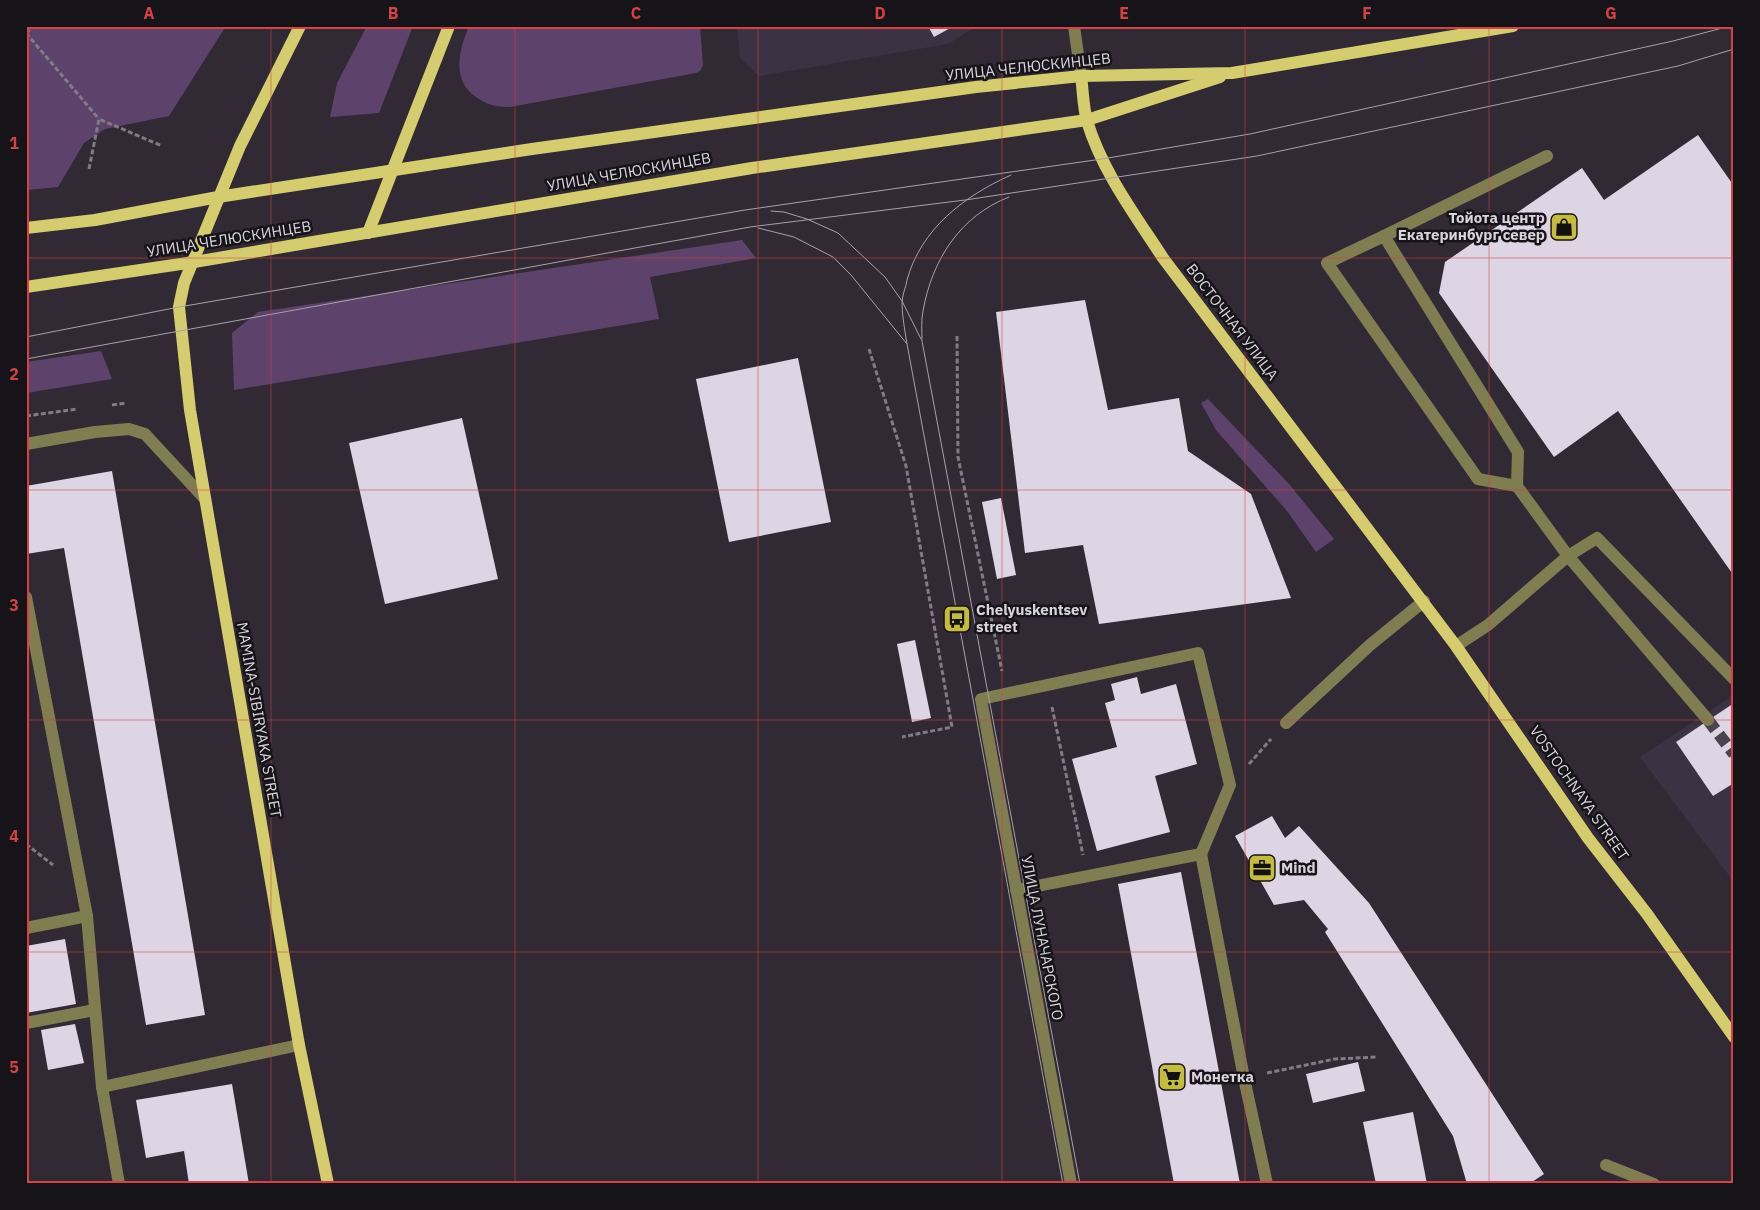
<svg xmlns="http://www.w3.org/2000/svg" width="1760" height="1210" viewBox="0 0 1760 1210" font-family="'IBM Plex Sans',sans-serif">
<style>
.built{fill:#3c3243}
.green{fill:#5d426c}
.building{fill:#ded5e4}
.lines{fill:none;stroke-linecap:round;stroke-linejoin:round}
.minor-tunnel{stroke:#4a444e;stroke-width:12;stroke-dasharray:12 6;stroke-linecap:butt}
.path{stroke:#817b84;stroke-width:3;stroke-dasharray:5 2.5;stroke-linecap:butt}
.minor{stroke:#807d51;stroke-width:12}
.major{stroke:#d4cc6d;stroke-width:12}
.tram{stroke:#a6a1a9;stroke-width:1}
.grid{fill:none;stroke:#d64243;stroke-width:1;stroke-opacity:0.55}
.labels{text-anchor:middle;stroke-width:5;stroke-linejoin:round;paint-order:stroke}
.street-label{font-size:15px;fill:#d9d4dc;stroke:#171419}
.poi-label{font-size:15px;font-weight:bold;fill:#d9d4dc;stroke:#171419;text-anchor:start}
.neatline{fill:none;stroke:#d64243;stroke-width:2}
.grid-label{font-size:16px;text-anchor:middle;font-weight:bold;fill:#d64243}
</style>
<rect width="100%" height="100%" fill="#312a35"/>
<!-- built -->
<g class="built">
<path d="M737 26H977L948 44 759 76 740 58Z"/>
<path d="M1734 695V882L1640 757Z"/>
</g>
<!-- green -->
<g class="green">
<path d="M26 26H226L169 116 105 129 84 143 58 187 26 190Z"/>
<path d="M367 26H413L379 113 330 117 337 83Z"/>
<path d="M469 26H700L703 65 700 71 696 73 510 107C497 107 487 105 476 97 451 80 459 50 469 26Z"/>
<path d="M742 240 756 258 650 277 659 319 234 390 232 333 258 312Z"/>
<path d="M101 351 112 379 26 393V362Z"/>
<path d="M1208 399 1289 484 1334 539 1316 552 1287 511 1216 430 1201 403Z"/>
</g>
<!-- building -->
<g class="building">
<path d="M928 26H954L934 37Z"/>
<path d="M1698 135 1734 186V576L1618 411 1554 457 1439 293 1445 262 1582 168 1604 200Z"/>
<path d="M1085 300 1108 410 1179 398 1188 451 1251 494 1291 598 1099 624 1083 545 1025 553 996 312Z"/>
<path d="M798 358 831 522 729 542 696 379Z"/>
<path d="M462 418 498 579 385 604 349 443Z"/>
<path d="M112 471 205 1015 146 1025 64 548 26 554V486Z"/>
<path d="M1001 498 1016 575 997 579 982 502Z"/>
<path d="M915 640 931 718 912 722 897 644Z"/>
<path d="M1137 677 1141 694 1176 684 1197 764 1155 776 1170 832 1097 851 1072 759 1117 747 1105 703 1115 700 1111 684Z"/>
<path d="M1734 703V783L1713 796 1676 742Z"/>
<path d="M1272 816 1285 838 1299 826 1369 903 1544 1174 1529 1184H1467L1453 1136 1325 932 1328 929 1304 900 1274 905 1235 836Z"/>
<path d="M1181 872 1205 997 1240 1184H1174L1118 884Z"/>
<path d="M65 939 76 1004 26 1013V946Z"/>
<path d="M75 1024 84 1063 48 1070 41 1030Z"/>
<path d="M1358 1062 1365 1091 1313 1103 1306 1074Z"/>
<path d="M232 1084 249 1184H189L184 1151 146 1158 136 1100Z"/>
<path d="M1413 1112 1427 1184H1376L1363 1122Z"/>
</g>
<g class="lines">
<!-- minor-tunnel -->
<path class="minor-tunnel" d="M1708 720 1734 754"/>
<!-- path -->
<g class="path">
<path d="M26 33 99 119"/>
<path d="M27 34 31 26"/>
<path d="M89 169 99 119 162 146"/>
<path d="M957 336 958 457 1002 671"/>
<path d="M869 349 906 466 952 727 902 737"/>
<path d="M112 405 126 403"/>
<path d="M26 416 78 409"/>
<path d="M1052 707 1083 855"/>
<path d="M1249 764 1271 739"/>
<path d="M26 844 53 865"/>
<path d="M1267 1073 1335 1059 1377 1057"/>
</g>
<!-- minor -->
<g class="minor">
<path d="M1074 26 1081 76"/>
<path d="M1547 156 1384 236 1518 452 1517 486 1568 556 1597 538 1734 679"/>
<path d="M1384 236 1327 263 1478 479 1517 486"/>
<path d="M26 444 95 432 129 429 145 434 205 499"/>
<path d="M26 597 87 916 102 1087 299 1045"/>
<path d="M1456 646 1488 625 1568 556 1708 720"/>
<path d="M1286 723 1370 645 1424 601"/>
<path d="M1201 854 1244 1078 1267 1184"/>
<path d="M1016 890 1201 854 1230 785 1198 653 981 699 1071 1184"/>
<path d="M26 928 87 916"/>
<path d="M26 1023 95 1010"/>
<path d="M102 1087 119 1184"/>
<path d="M1606 1165 1654 1184"/>
</g>
<!-- major -->
<g class="major">
<path d="M300 26 240 146 184 283 179 307 190 410 299 1045 328 1184"/>
<path d="M1081 76C1083 90 1083 107 1087 121 1102 171 1135 215 1163 258L1456 646 1588 838 1647 914 1734 1037"/>
<path d="M26 228 95 220 218 197 532 149 976 87 1081 76 1232 73 1513 26"/>
<path d="M368 233 449 26"/>
<path d="M26 287 194 262 752 168 1087 120 1220 77"/>
</g>
<!-- tram -->
<g class="tram">
<path d="M1011 175C964 196 921 229 907 280 906 287 902 295 902 303 902 316 905 331 907 344L1063 1184"/>
<path d="M1009 197C960 216 932 260 923 311 921 320 922 331 922 341L1080 1184"/>
<path d="M771 211 784 212 807 219 838 233 885 277 902 301 921 339"/>
<path d="M758 228 794 237 833 257 851 275 907 344"/>
<path d="M26 337 179 307 745 210 1102 159 1250 134 1673 41 1730 26"/>
<path d="M26 359 750 227 965 200 1257 156 1678 66 1734 49"/>
</g>
</g>
<!-- grid -->
<path class="grid" d="M271 26V1184M515 26V1184M758 26V1184M1002 26V1184M1245 26V1184M1489 26V1184M26 258H1734M26 490H1734M26 720H1734M26 952H1734"/>
<!-- icons -->
<defs>
<g id="shop-square" transform="scale(1.4375)"><rect x="-9" y="-9" width="18" height="18" rx="4" fill="#c6bc3c" stroke="#171419"/><path d="M-5-2.5h2.3a2.7 3.5 0 0 1 5.4 0H5L5.5 6h-11ZM-1.5-2.5h3a1.5 2.3 0 0 0-3 0Z" fill="#111"/></g>
<g id="bus-square" transform="scale(1.4375)"><rect x="-9" y="-9" width="18" height="18" rx="4" fill="#c6bc3c" stroke="#171419"/><path d="M-5-6H5V4H4V6H2V4H-2V6H-4V4H-5ZM-3.5-4V0h7V-4ZM-3.5 1.2v1.5H-2V1.2ZM2 1.2v1.5H3.5V1.2Z" fill="#111"/></g>
<g id="office-square" transform="scale(1.4375)"><rect x="-9" y="-9" width="18" height="18" rx="4" fill="#c6bc3c" stroke="#171419"/><path d="M-6-3h4V-5.5h4V-3h4V5H-6ZM-1-4.5V-3h2v-1.5ZM-6 0V1H6V0Z" fill="#111"/></g>
<g id="supermarket-square" transform="scale(1.4375)"><rect x="-9" y="-9" width="18" height="18" rx="4" fill="#c6bc3c" stroke="#171419"/><path d="M-6-5.5h2.5l.6 2H6L4.5 2H-2.5L-4.4-4H-6ZM-1.5 3.2a1.3 1.3 0 1 0 .1 0ZM3 3.2a1.3 1.3 0 1 0 .1 0Z" fill="#111"/></g>
</defs>
<g fill-rule="evenodd">
<use href="#shop-square" x="1564" y="227"/>
<use href="#bus-square" x="957" y="619"/>
<use href="#office-square" x="1262" y="868"/>
<use href="#supermarket-square" x="1172" y="1077"/>
</g>
<g class="labels">
<!-- street labels -->
<g class="street-label">
<text transform="translate(1028 67) rotate(-6)" y="5">УЛИЦА ЧЕЛЮСКИНЦЕВ</text>
<text transform="translate(629 172) rotate(-10)" y="5">УЛИЦА ЧЕЛЮСКИНЦЕВ</text>
<text transform="translate(229 239) rotate(-9)" y="5">УЛИЦА ЧЕЛЮСКИНЦЕВ</text>
<text transform="translate(1232 322) rotate(53)" y="5">ВОСТОЧНАЯ УЛИЦА</text>
<text transform="translate(259 720) rotate(80)" y="5">MAMINA-SIBIRYAKA STREET</text>
<text transform="translate(1579 793) rotate(55)" y="5">VOSTOCHNAYA STREET</text>
<text transform="translate(1042 938) rotate(79)" y="5">УЛИЦА ЛУНАЧАРСКОГО</text>
</g>
<!-- poi labels -->
<g class="poi-label">
<text x="1545" y="223" text-anchor="end">Тойота центр<tspan x="1545" dy="17">Екатеринбург север</tspan></text>
<text x="976" y="615">Chelyuskentsev<tspan x="976" dy="17">street</tspan></text>
<text x="1281" y="873">Mind</text>
<text x="1191" y="1082">Монетка</text>
</g>
</g>
<!-- border -->
<rect width="1760" height="1210" fill="none" stroke="#171419" stroke-width="55"/>
<rect x="28" y="28" width="1704" height="1154" class="neatline"/>
<g class="grid-label">
<text x="149" y="19">A</text>
<text x="393" y="19">B</text>
<text x="636" y="19">C</text>
<text x="880" y="19">D</text>
<text x="1124" y="19">E</text>
<text x="1367" y="19">F</text>
<text x="1611" y="19">G</text>
<text x="14" y="149">1</text>
<text x="14" y="380">2</text>
<text x="14" y="611">3</text>
<text x="14" y="842">4</text>
<text x="14" y="1073">5</text>
</g>
</svg>
